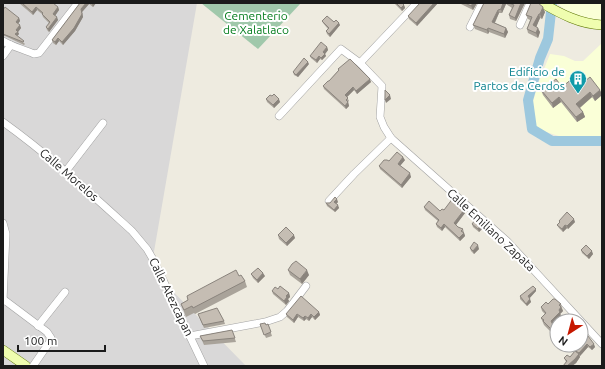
<svg xmlns="http://www.w3.org/2000/svg" width="605" height="369" viewBox="0 0 605 369" font-family="Ubuntu,sans-serif">
<style>
.residential{fill:#d9d8d8}
.education{fill:#faffd7}
.cemetery{fill:#a0c8ab}
.lines{fill:none;stroke-linecap:round;stroke-linejoin:round}
.river{stroke:#9dc8de;stroke-width:10}
.minor-casing{stroke:#a2a2a2;stroke-width:8}
.secondary-casing{stroke:#5a7400;stroke-width:10}
.minor{stroke:#fff;stroke-width:7}
.secondary{stroke:#effdaf;stroke-width:9}
.wall{fill:#a9a39a}
.shaded-wall{fill:#8a847d}
.building{fill:#c5bdb3;stroke:#8a847d}
.labels{text-anchor:middle;stroke-width:4;stroke-linejoin:round;paint-order:stroke}
.park-label{font-size:12px;fill:#057d1e;stroke:#fff}
.culture-label{font-size:12px;fill:#0d838f;stroke:#fff;text-anchor:end}
.street-label{font-size:12px;fill:#1b1b1b;stroke:#fff}
</style>
<rect width="100%" height="100%" fill="#eeebe0"/>
<!-- residential -->
<path class="residential" d="M3 3H197L151 269 246 366H3Z"/>
<!-- education -->
<g class="education">
<path d="M559 3H602V21L581 19 569 13 559 5Z"/>
<path d="M602 43V137H562L543 131 535 125 532 105 538 84 550 54 564 56 575 61H583Z"/>
</g>
<!-- cemetery -->
<path class="cemetery" d="M201 3H301L258 49Z"/>
<g class="lines">
<!-- river -->
<path class="river" d="M552 3 548 39 540 58 528 100 532 129 552 141H602"/>
<!-- minor casing -->
<g class="minor-casing">
<g id="minor">
<path d="M520 25 530 3"/>
<path d="M470 27 482 3"/>
<path d="M3 41C13 47 23 49 34 54L39 53 78 3"/>
<path d="M3 56 11 45"/>
<path d="M360 63 417 3"/>
<path d="M279 116 341 49 360 63 382 86 380 117 384 127 391 138 507 241 602 344"/>
<path d="M3 122C49 155 90 193 132 231L147 249 154 261 204 366"/>
<path d="M66 171 103 123"/>
<path d="M329 201 354 174 391 138"/>
<path d="M3 223 6 234 3 301"/>
<path d="M3 299 47 332 51 338V340L33 366"/>
<path d="M38 326 65 292"/>
<path d="M190 336 265 322 280 317 287 311 306 286"/>
</g>
</g>
<!-- secondary casing -->
<g class="secondary-casing">
<g id="secondary">
<path d="M542 3C561 14 580 24 602 25"/>
<path d="M3 350 26 366"/>
</g>
</g>
<!-- minor -->
<use href="#minor" class="minor"/>
<!-- secondary -->
<use href="#secondary" class="secondary"/>
</g>
<!-- wall -->
<g class="wall">
<path d="M19 3H30L31 4 58 7 59 10 55 16 58 20 49 32 47 30 46 27 49 23 43 17 42 14 37 10 33 15Z"/>
<path d="M80 3H96L93 7 89 4 82 12 83 17 75 31 63 45 59 41 56 45 53 43 52 40Z"/>
<path d="M394 3H402L404 5 405 8 402 11Z"/>
<path d="M438 3 417 26 409 19 408 16Z"/>
<path d="M459 3H477L473 10Z"/>
<path d="M484 3H525L516 21 510 19 509 15 512 8 506 4 502 13H499L495 23 506 28 508 32 505 38 489 32 488 34 475 29 473 25Z"/>
<path d="M3 10 19 18 20 21 18 24 21 28 18 32 19 34 17 36 25 44 24 45 5 36H3Z"/>
<path d="M545 12 542 19 540 18 536 27 540 32 538 38 528 33 527 29 530 20 528 19 526 15Z"/>
<path d="M322 21 334 22 340 25 330 37 327 34 326 31 328 29 323 23Z"/>
<path d="M327 47 328 50 325 54 326 56 322 60 320 59 317 63 311 58 310 56Z"/>
<path d="M309 64 298 77 294 75 293 72Z"/>
<path d="M338 69 371 82 357 94 354 90 347 97 349 101 348 102 349 106 346 109 324 89 323 86 329 81 338 71Z"/>
<path d="M579 86 600 90 602 95 595 101 592 97 580 108 583 112 585 117 577 122 561 102 553 108 543 95 541 90 562 87Z"/>
<path d="M272 96 280 102 274 108 267 102 266 99Z"/>
<path d="M405 160 400 166 411 177 402 188 380 169 379 166 389 161Z"/>
<path d="M338 202 336 204 339 208 335 212 327 206 326 203Z"/>
<path d="M457 204 465 213 456 225 458 227 463 229 465 236 460 241 445 227 442 231 437 227 436 224 438 221 425 210 424 207 440 211Z"/>
<path d="M559 221 575 222 568 229 567 228 563 232 559 228 557 225 559 223Z"/>
<path d="M472 224 482 229 479 232 473 227Z"/>
<path d="M278 235 295 238 287 246 279 239Z"/>
<path d="M470 248 479 249 474 254 471 251Z"/>
<path d="M581 250 593 254 589 259 582 253Z"/>
<path d="M288 270 309 275 302 284 290 275Z"/>
<path d="M251 274 265 276 258 283 253 278Z"/>
<path d="M239 276 245 281 247 287 195 314 194 313 186 317 181 304 188 300 187 296Z"/>
<path d="M278 289 289 293 290 297 288 299 289 301 286 305 273 294 272 291Z"/>
<path d="M536 289V291L529 298 531 302 527 306 520 299V296Z"/>
<path d="M548 304H561L562 308 563 311 560 314 561 315 552 325 554 327H557V340L555 338 554 335 544 325 541 318 545 314 542 311 541 307Z"/>
<path d="M319 312 320 315 315 320 312 317 309 321 306 319 304 321 298 317 294 323 287 317 286 314Z"/>
<path d="M198 314 224 321 225 324 204 328Z"/>
<path d="M260 324 266 325 268 324 272 336 266 338Z"/>
<path d="M232 330 236 342 204 345 200 336Z"/>
<path d="M581 341 595 347 592 350 588 347 580 356 579 355 580 357 576 363 572 366H563L566 362 564 358 570 357 575 351 574 350Z"/>
</g>
<!-- shaded-wall -->
<g class="shaded-wall">
<path d="M86 3H88L89 4 82 12 83 17 75 31 63 45 62 42 81 9Z"/>
<path d="M92 3H96L93 7 92 4Z"/>
<path d="M434 3H438L417 26 416 23Z"/>
<path d="M473 3H477L473 10 471 6Z"/>
<path d="M503 3H505L506 4 502 13 501 9Z"/>
<path d="M521 3H525L516 21 515 18Z"/>
<path d="M404 5 405 8 402 11 401 8Z"/>
<path d="M36 7 37 10 33 15 32 12Z"/>
<path d="M58 7 59 10 54 17 53 14Z"/>
<path d="M543 7 545 12 542 19 540 14Z"/>
<path d="M498 10 499 13 493 26 492 22Z"/>
<path d="M539 14 540 18 535 30 533 25Z"/>
<path d="M57 17 58 20 49 32 48 29Z"/>
<path d="M19 18 20 21 17 25 16 22Z"/>
<path d="M339 23 340 25 330 37 329 34Z"/>
<path d="M20 25 21 28 18 32 19 34 16 37 15 34 16 30Z"/>
<path d="M488 28 489 32 488 34 487 30Z"/>
<path d="M506 28 508 32 505 38 504 34Z"/>
<path d="M538 28 540 32 538 38 536 33Z"/>
<path d="M58 38 59 41 56 45 55 42Z"/>
<path d="M327 47 328 50 325 54 326 56 322 60 321 58 323 52Z"/>
<path d="M319 56 320 59 317 63 316 60Z"/>
<path d="M308 62 309 64 298 77 296 75Z"/>
<path d="M370 79 371 82 357 94 356 91Z"/>
<path d="M353 87 354 90 346 98 345 95Z"/>
<path d="M600 90 602 95 595 101 593 96Z"/>
<path d="M590 92 592 97 578 109 576 104Z"/>
<path d="M390 95 391 99 386 103 385 100Z"/>
<path d="M559 97 561 102 553 108 552 103Z"/>
<path d="M279 99 280 102 274 108 273 105Z"/>
<path d="M348 102 349 106 346 109 345 106Z"/>
<path d="M583 112 585 117 577 122 576 117Z"/>
<path d="M403 157 405 160 399 167 398 164Z"/>
<path d="M410 173 411 177 402 188 401 185Z"/>
<path d="M337 199 338 202 335 205 334 202Z"/>
<path d="M338 205 339 208 335 212 334 210Z"/>
<path d="M464 210 465 213 455 226 454 223Z"/>
<path d="M574 219 575 222 568 229 567 226Z"/>
<path d="M444 224 445 227 442 231 441 228Z"/>
<path d="M481 225 482 229 479 232 478 229Z"/>
<path d="M565 225 567 228 563 232 562 229Z"/>
<path d="M464 233 465 236 460 241 459 238Z"/>
<path d="M294 235 295 238 287 246 286 243Z"/>
<path d="M478 245 479 249 474 254 473 251Z"/>
<path d="M592 251 593 254 589 259 587 256Z"/>
<path d="M307 270 309 275 302 284 300 279Z"/>
<path d="M263 273 265 276 258 283 257 280Z"/>
<path d="M536 289V291L529 299 528 296Z"/>
<path d="M289 293 290 297 288 299 289 301 286 305 284 301 286 296Z"/>
<path d="M530 299 531 302 527 306 526 304Z"/>
<path d="M561 307 563 311 560 314 561 315 552 325 551 321Z"/>
<path d="M319 312 320 315 315 320 314 317Z"/>
<path d="M297 314 298 317 294 323 293 320Z"/>
<path d="M311 314 312 317 309 321 308 318Z"/>
<path d="M305 316 306 319 304 321 303 318Z"/>
<path d="M587 344 588 347 580 356 579 353Z"/>
<path d="M594 344 595 347 592 350 590 347Z"/>
<path d="M579 354 580 357 576 363 572 366H567Z"/>
</g>
<!-- building -->
<g class="building">
<path d="M22 3H30L31 4 32 3H53L58 7 53 14 57 17 48 29 46 27 50 22 42 14 43 13 36 7 32 12Z"/>
<path d="M80 3H86L81 9 82 14 74 28 62 42 58 38 55 42 52 40Z"/>
<path d="M396 3H402L404 5 401 8Z"/>
<path d="M420 3H434L416 23 408 16Z"/>
<path d="M465 3H473L471 6Z"/>
<path d="M484 3H503L501 9 498 10 492 22 506 28 504 34 488 28 487 30 473 25Z"/>
<path d="M509 3H521L515 18 509 15 514 5Z"/>
<path d="M531 3H538L543 7 540 14H539L533 25 538 28 536 33 527 29 532 17 526 15Z"/>
<path d="M5 7 19 18 16 22 20 25 16 30 18 32 15 34 24 41 23 42 3 34V10Z"/>
<path d="M327 16 334 22 336 20 339 23 329 34 326 31 329 28 322 21Z"/>
<path d="M321 42 327 47 323 52 325 54 321 58 319 56 316 60 310 56Z"/>
<path d="M304 58 308 62 296 75 293 72Z"/>
<path d="M350 59 370 79 356 91 353 87 345 95 348 98 346 100 348 102 345 106 323 86 328 81H329L339 70 338 69Z"/>
<path d="M590 77 600 90 593 96 590 92 576 104 583 112 576 117 559 97 552 103 541 90 556 79 562 87 573 78 579 86Z"/>
<path d="M385 90 390 95 385 100Z"/>
<path d="M274 94 279 99 273 105 266 99 270 95 272 96Z"/>
<path d="M397 152 403 157 398 164 410 173 401 185 379 166 384 160H387L389 161Z"/>
<path d="M335 197 337 199 334 202 338 205 334 210 326 203H330Z"/>
<path d="M453 198 456 201 455 203 464 210 454 223 458 227 463 229 461 231 464 233 459 238 444 224 441 228 436 224 439 220 424 207 429 201 440 211 442 209 444 210Z"/>
<path d="M567 212 574 219 567 226 565 225 562 229 557 225 560 222 559 221Z"/>
<path d="M475 220 481 225 478 229 472 224Z"/>
<path d="M286 227 294 235 286 243 278 235Z"/>
<path d="M474 242 478 245 473 251 470 248Z"/>
<path d="M586 245 592 251 587 256 581 250Z"/>
<path d="M296 261 307 270 300 279 288 270 292 264Z"/>
<path d="M258 268 263 273 257 280 251 274Z"/>
<path d="M236 270 239 276 241 275 245 281 193 308 192 306 184 310 181 304 188 300 187 296Z"/>
<path d="M280 286 289 293 286 296 287 297 284 301 272 291 275 287 278 289Z"/>
<path d="M533 286 536 289 528 296 530 299 526 304 520 296Z"/>
<path d="M301 296 319 312 314 317 311 314 308 318 305 316 303 318 297 314 293 320 286 314Z"/>
<path d="M553 299H555L561 304 559 305 561 307 559 310 560 312 551 321 554 327 556 326 557 327V337L554 334 555 333 543 321 544 320 541 318 546 313 541 307 546 302 548 304Z"/>
<path d="M217 308 224 321 203 325 198 314Z"/>
<path d="M265 323 266 325 268 324 271 332 264 335 260 324Z"/>
<path d="M232 330 235 338 203 341 200 336Z"/>
<path d="M588 336 594 344 590 347 587 344 579 353 574 350 577 345H581V341Z"/>
<path d="M575 351 579 354 575 359 567 366H563L567 361 564 358 567 355 570 357Z"/>
</g>
<!-- icons -->
<defs>
<g id="building-pin" transform="scale(0.9)"><path d="M0 17L-7.5 6A9.5 9.5 0 1 1 7.5 6Z" fill="#0f9aa8" stroke="#fff"/><path d="M-4-6H4V6H1V3H-1V6H-4ZM-2.5-4.3h1.7v1.8h-1.7ZM.8-4.3h1.7v1.8H.8ZM-2.5-1h1.7V.8h-1.7ZM.8-1h1.7V.8H.8Z" fill="#fff"/></g>
</defs>
<g fill-rule="evenodd">
<use href="#building-pin" x="578" y="79"/>
</g>
<g class="labels">
<!-- park labels -->
<g class="park-label">
<text x="256" y="20">Cementerio<tspan x="256" dy="14">de Xalatlaco</tspan></text>
</g>
<!-- culture labels -->
<g class="culture-label">
<text x="565" y="76">Edificio de<tspan x="565" dy="14">Partos de Cerdos</tspan></text>
</g>
<!-- street labels -->
<g class="street-label">
<text transform="translate(69 175) rotate(41)" y="4">Calle Morelos</text>
<text transform="translate(491 230) rotate(43)" y="4">Calle Emiliano Zapata</text>
<text transform="translate(171 297) rotate(64)" y="4">Calle Atezcapan</text>
</g>
</g>
<!-- border -->
<rect width="605" height="369" fill="none" stroke="#1b1b1b" stroke-width="8"/>
<!-- north arrow -->
<g transform="translate(569 333) rotate(216)"><circle r="19" fill="#ffffff" stroke="#a4a4a4"/>
<path d="M0-3L7 15L0 10L-7 15Z" fill="#c61800"/>
<text y="-6" font-size="11" font-weight="bold" text-anchor="middle" fill="#1b1b1b">N</text>
</g>
<!-- scale -->
<path d="M18 345v6h87v-6" fill="none" stroke="#1b1b1b" stroke-width="2"/>
<text x="24" y="345" font-size="12" fill="#1b1b1b" stroke="#ffffff" stroke-width="3" paint-order="stroke">100 m</text>
</svg>
